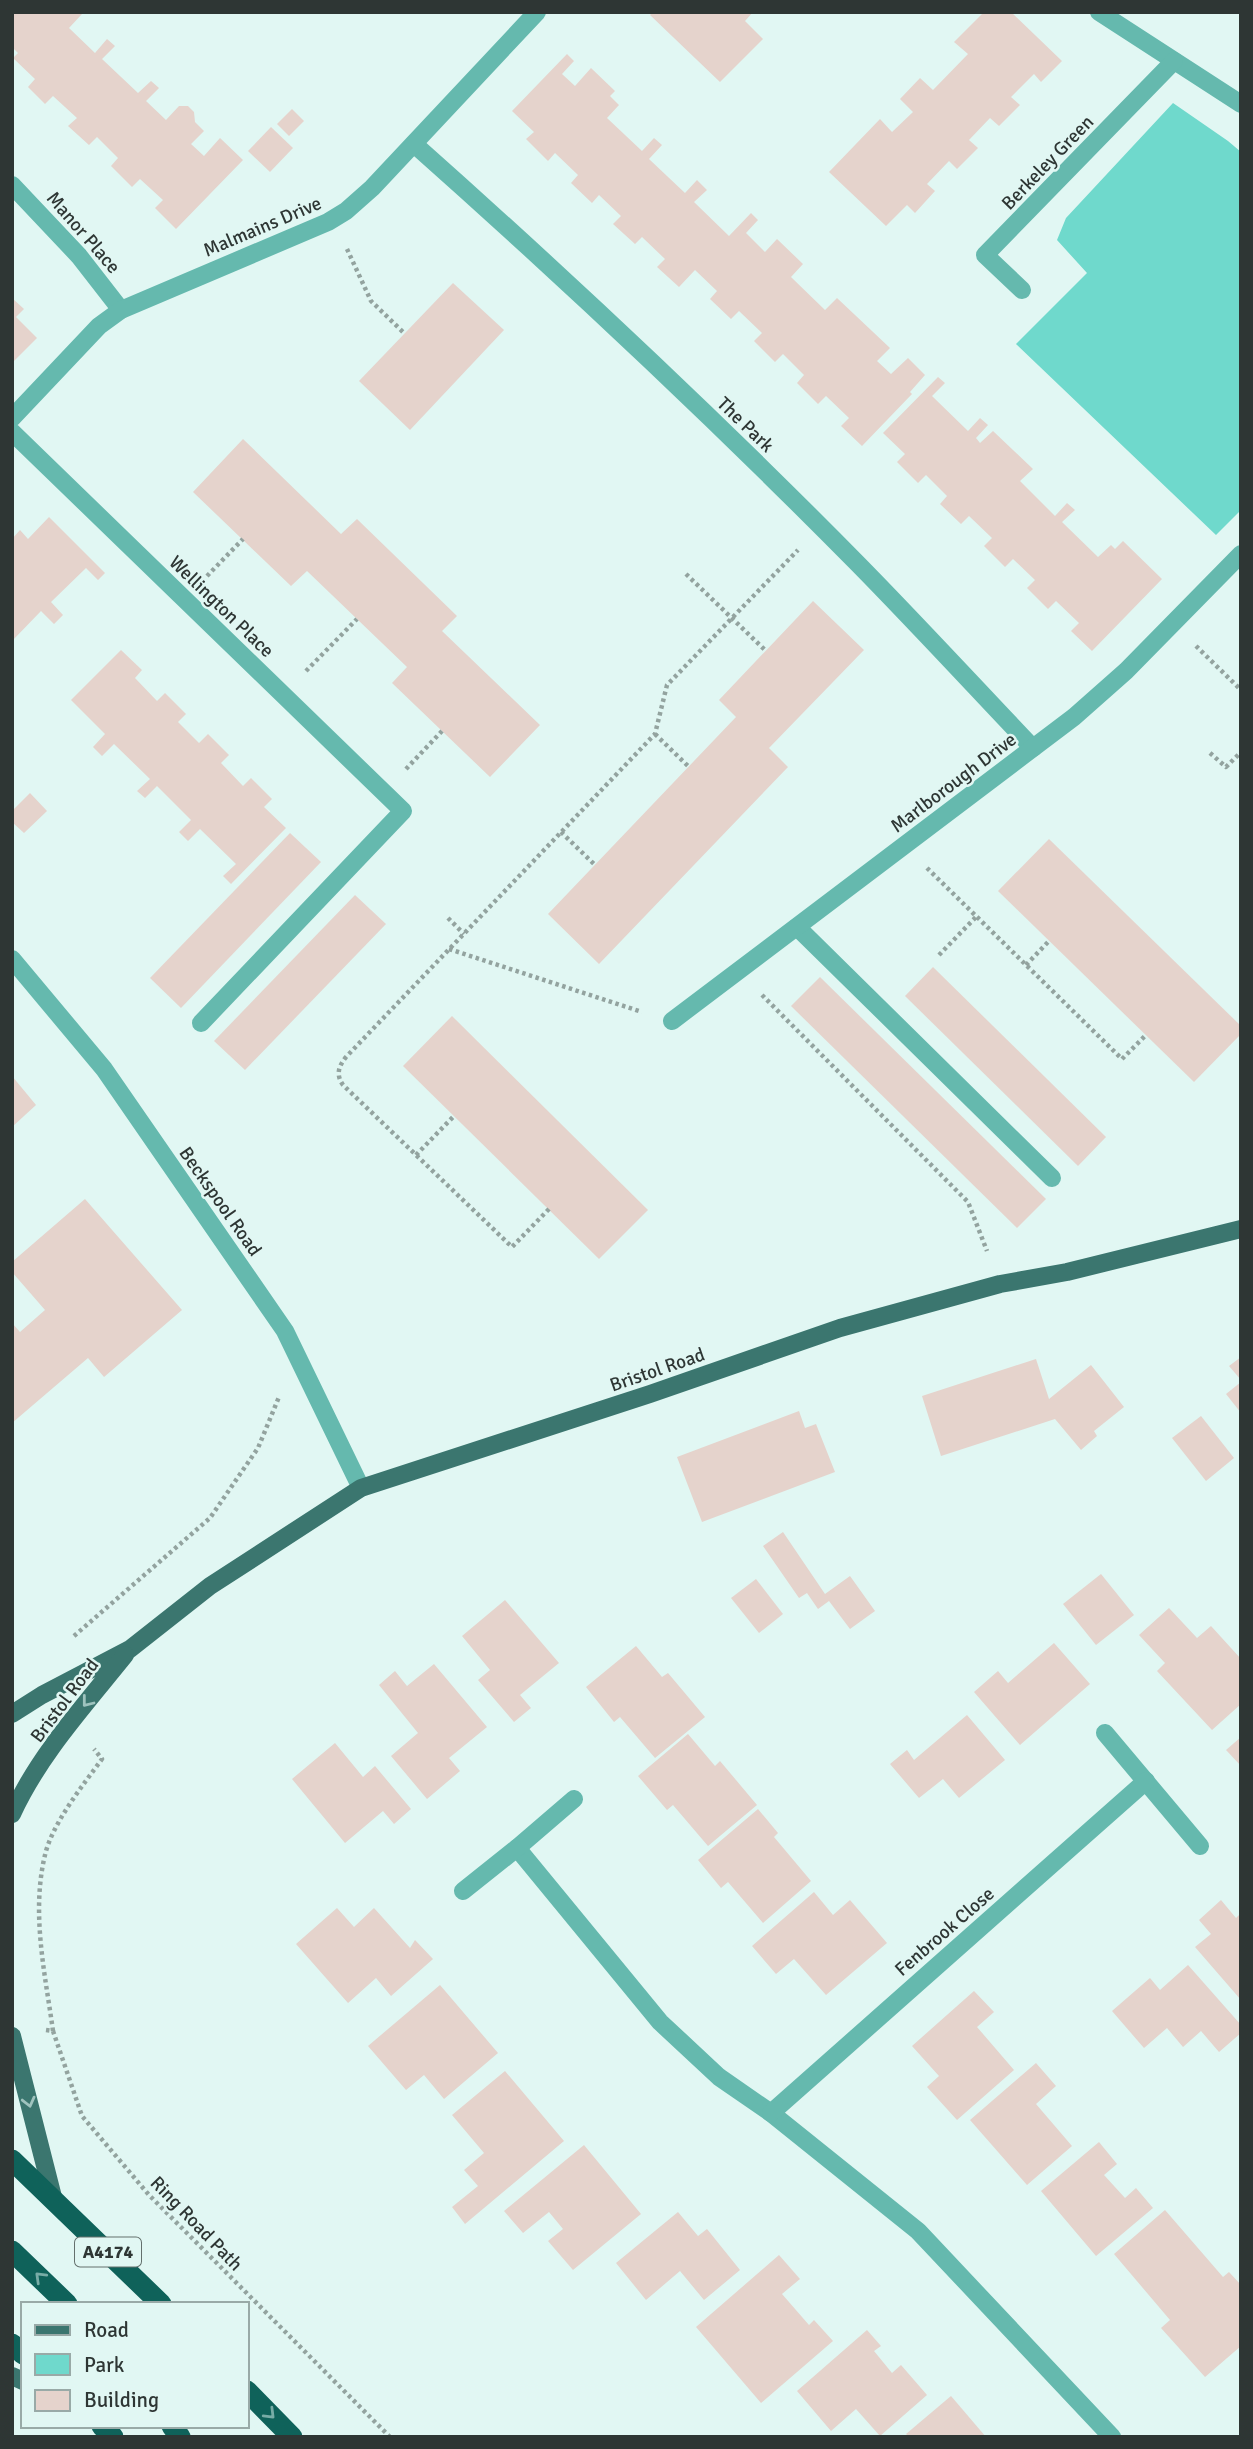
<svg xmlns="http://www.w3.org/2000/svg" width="1253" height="2449" viewBox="0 0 1253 2449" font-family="Signika,sans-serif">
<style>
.green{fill:#6fd9cc}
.building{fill:#e5d3cc}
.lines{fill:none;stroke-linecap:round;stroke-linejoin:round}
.path{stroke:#93a39f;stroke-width:4.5;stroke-dasharray:3.5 3.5;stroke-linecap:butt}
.minor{stroke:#65b9ae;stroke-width:18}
.major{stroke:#3b766f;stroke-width:18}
.highway{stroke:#0f625a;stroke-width:21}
.oneway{stroke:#9fc3be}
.oneway2{stroke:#78aca6}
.labels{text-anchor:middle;stroke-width:5;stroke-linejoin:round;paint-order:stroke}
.shield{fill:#e1f7f3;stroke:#64706d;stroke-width:2}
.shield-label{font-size:18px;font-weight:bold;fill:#2e3634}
.street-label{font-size:19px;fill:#2e3634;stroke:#e1f7f3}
</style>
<rect width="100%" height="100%" fill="#e1f7f3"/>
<!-- green -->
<path class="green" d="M1173 103 1228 141 1241 152V510L1216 535 1016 344 1087 273 1057 240 1066 218Z"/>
<!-- building -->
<g class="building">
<path d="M12 12H80L82 14 69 28 95 53 107 39 115 46 102 59 138 93 151 81 159 88 146 101 166 120 179 106H188L194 112 195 122 204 131 191 144 204 156 220 138 243 160 176 229 155 208 163 200 140 179 132 187 111 166 118 158 97 137 89 145 68 126 77 118 53 96 45 104 28 87 35 79 13 58 18 53 12 47Z"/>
<path d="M653 12H753L745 21 763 39 720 82 650 15Z"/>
<path d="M984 12H1011L1062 61 1041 82 1034 74 1011 97 1020 105 999 126 990 118 969 140 978 148 957 169 949 161 927 184 935 191 915 213 907 205 886 226 829 172 880 119 892 132 913 112 900 99 920 78 933 90 968 54 954 42Z"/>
<path d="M567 54 574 61 562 74 575 86 591 68 615 91 610 96 619 105 607 118 642 151 654 138 662 145 649 159 685 193 697 180 707 190 694 202 729 236 751 213 758 220 746 233 765 252 777 239 803 264 791 277 825 310 837 298 890 348 877 361 891 374 908 358 925 375 910 392 912 394 862 446 841 426 849 418 826 396 818 404 797 383 804 375 783 354 775 362 754 341 762 333 739 311 731 319 710 299 717 291 695 270 679 287 657 267 665 259 642 237 635 244 613 224 621 216 599 195 592 203 571 183 578 175 555 153 548 161 526 139 534 132 512 111Z"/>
<path d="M292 109 304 121 289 136 277 124Z"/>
<path d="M271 127 293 148 270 172 248 151Z"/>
<path d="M453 283 504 330 410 430 359 381Z"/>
<path d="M12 298 24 309 16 317 37 338 12 363Z"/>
<path d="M938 377 945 383 932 396 968 431 980 418 988 425 976 438 980 443 993 431 1033 469 1020 481 1055 516 1067 503 1075 510 1062 522 1098 557 1111 545 1115 549 1123 541 1162 579 1092 651 1071 631 1079 623 1056 601 1048 609 1027 588 1035 580 1013 559 1005 567 984 546 992 538 969 516 961 524 940 504 947 496 926 475 918 483 897 462 905 454 883 433Z"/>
<path d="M243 439 341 534 357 519 457 616 442 631 540 725 490 777 392 683 407 667 307 571 291 586 193 492Z"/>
<path d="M49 517 105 573 98 580 86 568 51 602 63 615 54 624 41 611 12 641V539L20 530 28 539Z"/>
<path d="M813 601 864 650 769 748 788 767 599 964 548 914 736 717 719 700Z"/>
<path d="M121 650 142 670 135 678 157 701 165 693 186 714 178 722 199 743 208 734 229 755 221 763 243 786 251 778 272 799 264 807 286 828 231 884 223 876 236 864 200 829 188 841 179 832 191 820 157 786 145 798 137 791 150 779 114 744 102 756 93 747 105 734 71 700Z"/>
<path d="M30 793 47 811 24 833 12 822V811Z"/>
<path d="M290 833 321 862 181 1008 150 978Z"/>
<path d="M1049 839 1241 1026V1034L1194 1082 998 891Z"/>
<path d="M355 895 386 924 245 1070 214 1041Z"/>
<path d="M933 967 1106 1137 1078 1166 905 996Z"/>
<path d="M820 977 1046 1199 1017 1228 791 1006Z"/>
<path d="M452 1016 648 1210 599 1259 403 1066Z"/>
<path d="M12 1076 36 1105 12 1127Z"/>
<path d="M85 1199 182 1310 104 1377 88 1358 12 1423V1323L20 1332 45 1310 12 1272V1262Z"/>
<path d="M1241 1357V1380L1229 1366Z"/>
<path d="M1036 1359 1049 1399 1091 1365 1124 1407 1094 1431 1097 1436 1081 1450 1055 1419 941 1456 922 1396Z"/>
<path d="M1241 1382V1413L1226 1394Z"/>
<path d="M799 1411 805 1428 816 1424 835 1472 702 1522 677 1457Z"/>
<path d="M1201 1416 1234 1458 1206 1481 1172 1438Z"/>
<path d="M783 1532 825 1594 850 1576 875 1611 850 1629 829 1601 818 1609 807 1593 799 1598 763 1546Z"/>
<path d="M1101 1574 1134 1615 1096 1645 1063 1604Z"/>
<path d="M756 1579 783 1614 759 1633 731 1598Z"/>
<path d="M505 1600 559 1663 520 1695 531 1708 514 1722 478 1680 490 1670 462 1636Z"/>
<path d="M1169 1608 1197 1638 1211 1626 1241 1659V1704L1212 1730 1157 1671 1165 1663 1139 1635Z"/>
<path d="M1054 1643 1090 1684 1020 1745 974 1692 998 1671 1008 1683Z"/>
<path d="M636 1646 662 1677 668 1673 705 1717 655 1758 620 1717 614 1722 586 1687Z"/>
<path d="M434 1664 487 1727 449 1758 460 1771 427 1799 391 1756 418 1733 379 1685 395 1671 407 1686Z"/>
<path d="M967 1715 1005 1760 959 1798 943 1779 919 1798 890 1764 907 1750 914 1760Z"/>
<path d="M688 1734 715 1766 720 1761 757 1805 708 1846 673 1805 667 1810 638 1776Z"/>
<path d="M1241 1737V1766L1226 1750Z"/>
<path d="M335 1743 363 1777 375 1766 411 1809 394 1824 383 1811 345 1843 292 1779Z"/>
<path d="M758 1809 778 1833 774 1837 811 1881 763 1923 728 1882 721 1888 698 1860Z"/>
<path d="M814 1892 833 1915 850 1900 887 1943 826 1995 794 1959 776 1974 752 1946Z"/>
<path d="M1221 1900 1236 1918 1241 1913V2000L1195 1947 1211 1934 1199 1920Z"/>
<path d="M337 1908 354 1927 374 1908 410 1948 415 1940 433 1959 391 1996 376 1978 348 2003 296 1944Z"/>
<path d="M1188 1965 1241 2025V2033L1219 2052 1201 2031 1183 2047 1167 2028 1144 2048 1112 2011 1150 1978 1160 1990Z"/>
<path d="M440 1985 498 2053 444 2099 424 2075 406 2090 368 2046Z"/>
<path d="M974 1991 994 2012 977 2027 1014 2070 957 2120 927 2087 939 2076 912 2046Z"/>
<path d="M1036 2063 1056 2086 1036 2104 1072 2146 1027 2185 970 2120Z"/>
<path d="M505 2071 564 2141 465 2224 452 2207 478 2186 464 2170 484 2153 452 2115Z"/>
<path d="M1099 2142 1117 2164 1104 2175 1125 2198 1136 2188 1153 2208 1096 2256 1041 2191Z"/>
<path d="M584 2145 641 2214 573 2270 548 2241 563 2229 549 2212 523 2233 504 2211Z"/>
<path d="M1165 2210 1223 2277 1229 2272 1241 2285V2346L1205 2377 1161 2328 1170 2320 1114 2254Z"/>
<path d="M678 2212 698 2236 707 2229 740 2270 704 2300 680 2271 646 2300 616 2263Z"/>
<path d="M779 2255 800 2279 782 2294 809 2325 814 2320 833 2341 761 2403 696 2327Z"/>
<path d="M867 2330 881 2346 874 2351 892 2373 901 2365 927 2395 880 2436 856 2409 831 2431 797 2391Z"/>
<path d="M951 2396 986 2437H909L906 2434Z"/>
</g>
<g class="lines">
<!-- path -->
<g class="path">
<path d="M347 249 371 301 404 333"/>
<path d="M686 574 766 651"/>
<path d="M207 576 243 539"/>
<path d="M1196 646 1241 690"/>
<path d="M306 671 357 619"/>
<path d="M655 734 689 767"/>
<path d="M1210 753 1226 767 1241 752"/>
<path d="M406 769 442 731"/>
<path d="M561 832 595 865"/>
<path d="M927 868 1122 1059 1146 1035"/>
<path d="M448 918 464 934"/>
<path d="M449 949 642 1012"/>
<path d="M939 955 976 917"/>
<path d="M1026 965 1049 941"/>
<path d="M762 995 968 1202 987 1251"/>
<path d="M416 1155 454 1116"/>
<path d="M549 1209 512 1247 343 1085C336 1075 338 1067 346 1057L655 734 667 685 798 550"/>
<path d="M74 1636 210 1518 258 1448 279 1397"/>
<path d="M46 2030 53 2031 82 2116 149 2195 390 2437"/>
<path d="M53 2031C45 1973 31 1913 45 1855 52 1824 83 1785 102 1759L94 1749"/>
</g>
<!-- minor -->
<g class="minor">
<path d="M1099 12 1241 104"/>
<path d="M414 144C566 279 715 419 858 564 917 624 975 687 1033 748"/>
<path d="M12 185 79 256 121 310"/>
<path d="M1022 290 985 255 1174 61"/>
<path d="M12 418 99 326 121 310 328 222 346 211 372 188 537 12"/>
<path d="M12 432 403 811 201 1023"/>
<path d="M797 927 1052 1178"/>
<path d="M12 959 104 1069 285 1331 361 1488"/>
<path d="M672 1021 1074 717 1126 671 1241 554"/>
<path d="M1105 1733 1200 1846"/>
<path d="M517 1848 660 2022 719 2077 771 2113 918 2231 1112 2437"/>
<path d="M463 1891 517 1848 574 1799"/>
<path d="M771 2113 1146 1781"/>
</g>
<!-- major -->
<g class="major">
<path d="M12 1714 42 1695 130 1649 210 1586 361 1488 650 1394 840 1328 1000 1284 1067 1272 1241 1229"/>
<path d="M12 1814C39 1755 85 1705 125 1655"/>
<path d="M12 2036 54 2201"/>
<path d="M12 2376 23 2381"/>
</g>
<!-- highway -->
<g class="highway">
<path d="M12 2160 161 2304"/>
<path d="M12 2251 67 2304"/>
<path d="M12 2344 23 2354"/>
<path d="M247 2391 292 2437"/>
<path d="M102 2426 113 2437"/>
<path d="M172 2426 180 2437"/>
</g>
</g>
<!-- one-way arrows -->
<defs><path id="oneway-chevron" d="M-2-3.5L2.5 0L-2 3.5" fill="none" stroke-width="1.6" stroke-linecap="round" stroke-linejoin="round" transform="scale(1.75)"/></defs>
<g class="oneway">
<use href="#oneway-chevron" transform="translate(87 1702) rotate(128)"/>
<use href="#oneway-chevron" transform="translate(29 2102) rotate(76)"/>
</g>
<g class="oneway2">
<use href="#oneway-chevron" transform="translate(40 2277) rotate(-136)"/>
<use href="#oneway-chevron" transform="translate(270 2414) rotate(45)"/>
</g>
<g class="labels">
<!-- shield labels -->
<rect class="shield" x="75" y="2237.5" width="66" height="29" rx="5"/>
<g class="shield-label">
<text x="108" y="2258">A4174</text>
</g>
<!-- street labels -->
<g class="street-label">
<text transform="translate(1047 162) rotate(-46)" y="7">Berkeley Green</text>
<text transform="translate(262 226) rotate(-23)" y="7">Malmains Drive</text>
<text transform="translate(84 232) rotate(49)" y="7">Manor Place</text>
<text transform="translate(746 424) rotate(44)" y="7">The Park</text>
<text transform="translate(222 606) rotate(44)" y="7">Wellington Place</text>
<text transform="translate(953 782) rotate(-37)" y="7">Marlborough Drive</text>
<text transform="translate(221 1201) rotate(55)" y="7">Beckspool Road</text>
<text transform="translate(657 1369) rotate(-19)" y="7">Bristol Road</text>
<text transform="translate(64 1700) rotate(-53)" y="7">Bristol Road</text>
<text transform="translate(944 1931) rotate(-41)" y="7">Fenbrook Close</text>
<text transform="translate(197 2223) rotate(46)" y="7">Ring Road Path</text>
</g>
</g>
<!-- border -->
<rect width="1253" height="2449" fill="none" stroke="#2e3634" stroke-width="28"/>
<!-- legend -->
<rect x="21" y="2302" width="228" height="126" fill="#e1f7f3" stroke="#99aaa7" stroke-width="2"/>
<rect x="35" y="2325" width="35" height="10" fill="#3b766f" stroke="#99aaa7" stroke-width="2"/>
<text x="84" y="2337" font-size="21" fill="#2e3634">Road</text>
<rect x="35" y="2354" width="35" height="21" fill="#6fd9cc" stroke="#99aaa7" stroke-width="2"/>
<text x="84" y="2372" font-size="21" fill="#2e3634">Park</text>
<rect x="35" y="2390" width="35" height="21" fill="#e5d3cc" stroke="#99aaa7" stroke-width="2"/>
<text x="84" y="2407" font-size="21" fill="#2e3634">Building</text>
</svg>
